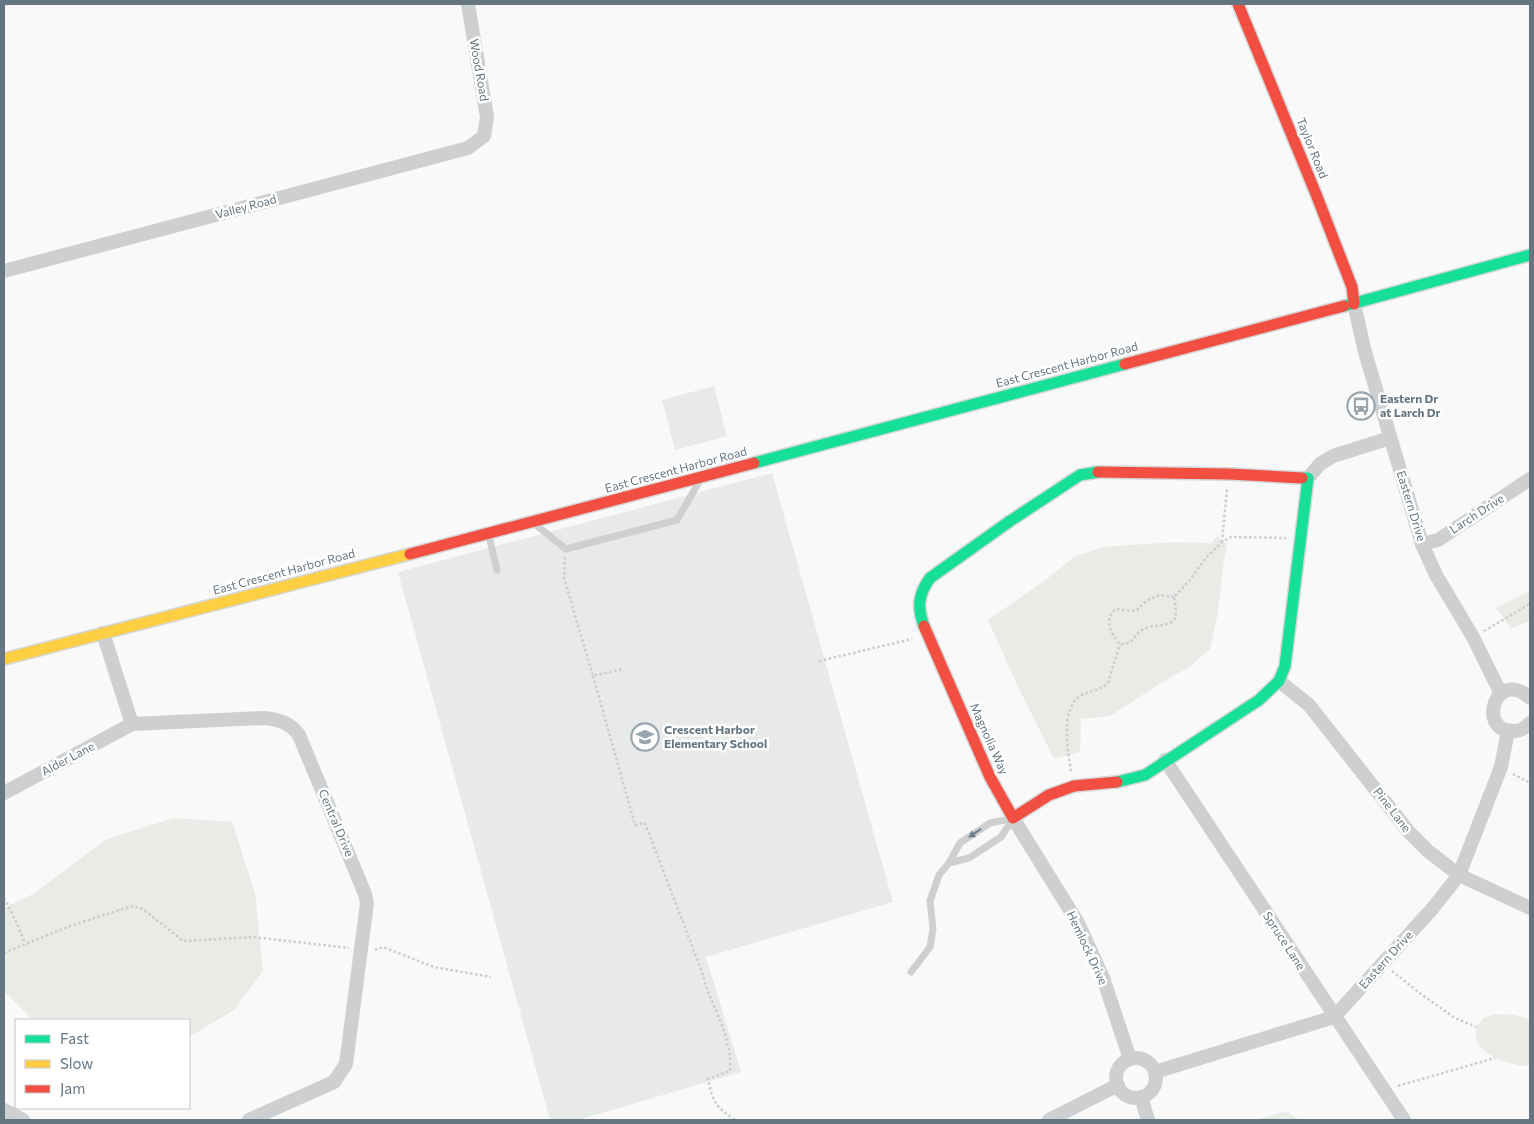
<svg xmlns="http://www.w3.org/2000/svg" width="1534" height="1124" viewBox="0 0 1534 1124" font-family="Commissioner,sans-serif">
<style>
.built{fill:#e8e9e9}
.green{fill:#e8ebe6}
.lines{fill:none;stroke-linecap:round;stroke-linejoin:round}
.fast-casing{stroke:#d5d6d7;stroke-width:14}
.slow-casing{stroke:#d5d6d7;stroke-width:14}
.jam-casing{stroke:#d5d6d7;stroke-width:14}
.path{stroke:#cbcccd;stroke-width:2.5;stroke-dasharray:2.5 2.5;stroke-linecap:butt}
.lane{stroke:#cecfd0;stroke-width:7}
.street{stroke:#cecfd0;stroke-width:14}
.fast{stroke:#16e098;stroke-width:11}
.slow{stroke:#ffcf43;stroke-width:11}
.jam{stroke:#f24e42;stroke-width:11}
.oneway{fill:#707f8b}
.labels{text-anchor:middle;stroke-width:5;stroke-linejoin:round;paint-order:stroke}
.street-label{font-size:12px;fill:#657683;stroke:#fff}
.poi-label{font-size:12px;font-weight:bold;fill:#657683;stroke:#fff;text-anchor:start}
</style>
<rect width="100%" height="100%" fill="#f9f9f9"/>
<!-- built -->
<g class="built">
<path d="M714 386 727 436 675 450 662 400Z"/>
<path d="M772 473 893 902 706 957 741 1072 578 1120H550L398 572Z"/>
</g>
<!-- green -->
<g class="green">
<path d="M1217 536 1227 544 1224 560 1218 612 1210 649 1189 667 1161 683 1110 716 1081 719 1080 752 1054 759 1018 687 988 620 1047 579 1074 557 1103 547 1175 542 1211 543Z"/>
<path d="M1530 591V621L1511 628 1496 608Z"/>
<path d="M173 818 232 822 255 893 263 971 234 1010 189 1037V1020H33L4 991V908L33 894 105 840Z"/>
<path d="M1494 1014 1514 1015 1530 1019V1066C1516 1067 1484 1057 1477 1042 1476 1039 1476 1031 1476 1027L1484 1018Z"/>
<path d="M1287 1111 1298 1120H1255Z"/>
</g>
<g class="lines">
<!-- fast casing -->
<g class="fast-casing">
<g id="fast">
<path d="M1344 306 1530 255"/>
<path d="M754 463 1125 364"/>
<path d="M924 626C917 607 918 595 930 578L1010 521 1080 475 1098 472"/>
<path d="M1117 782 1145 775 1259 700 1279 681 1285 666 1308 478H1302"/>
</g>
</g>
<!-- slow casing -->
<g class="slow-casing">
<path id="slow" d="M4 659 410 554"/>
</g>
<!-- jam casing -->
<g class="jam-casing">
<g id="jam">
<path d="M1238 4 1316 194 1352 287 1354 304"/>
<path d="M1125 364 1344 306"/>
<path d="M1098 472 1229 474 1302 478"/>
<path d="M410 554 754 463"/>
<path d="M924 626 990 777 1013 818 1049 795 1074 786 1117 782"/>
</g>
</g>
<!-- path -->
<g class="path">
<path d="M1222 542 1227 489"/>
<path d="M565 557 564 578 593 676 622 669"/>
<path d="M1174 597 1160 595 1147 600 1137 610 1132 611 1116 609C1103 618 1111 635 1120 644 1133 645 1133 636 1142 630 1151 623 1169 629 1175 618 1177 612 1175 603 1174 597L1190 580 1206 558 1222 542 1231 537 1286 538"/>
<path d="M1484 631 1530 604"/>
<path d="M819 661 912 639"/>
<path d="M593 676 635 825 645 823 702 972C710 1006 733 1035 730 1071L708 1079C713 1103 715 1106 735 1120"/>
<path d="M1071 771C1068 752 1060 709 1080 696 1089 691 1099 691 1108 683L1120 644"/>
<path d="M1513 774 1530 783"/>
<path d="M4 898 15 919 25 943"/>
<path d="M375 950 383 947 434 967 491 977"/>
<path d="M4 953 70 926 132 906 143 909 183 941 253 937 349 948"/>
<path d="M1392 971 1421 994 1455 1018 1476 1027"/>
<path d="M1398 1086 1495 1058"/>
</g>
<!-- lane -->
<g class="lane">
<path d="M536 525 566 549 677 520 699 482"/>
<path d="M489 536 497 570"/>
<path d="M949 863 969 858 1001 837 1013 819"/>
<path d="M911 972 930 947 933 929 930 901 939 875 949 863 960 843 990 823 1010 819"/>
</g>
<!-- street -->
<g class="street">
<path d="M4 271 468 148 484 136 487 117 468 4"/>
<path d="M1354 304 1365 352 1422 544 1436 575 1473 637 1501 694"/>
<path d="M1308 478 1320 464 1333 456 1390 438"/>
<path d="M1422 544 1438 540 1530 479"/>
<path d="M103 633 132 724"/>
<path d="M1279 681 1309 705 1409 832 1428 851 1459 875 1530 908"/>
<path d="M1530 698C1496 667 1476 731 1513 731 1521 731 1525 728 1530 723"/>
<path d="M1165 760 1404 1120"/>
<path d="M4 793 132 724 264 718C279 719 290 723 299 735L365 894 367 903 346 1064 334 1082 249 1120"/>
<path d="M1013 818 1078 923 1103 978 1130 1059"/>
<circle cx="1136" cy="1078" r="20"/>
<path d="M1155 1072 1334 1017 1432 909 1459 875 1501 767 1508 731"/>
<path d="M1141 1097 1148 1120"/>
<path d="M4 1110 23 1120"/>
<path d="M1049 1120 1118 1085"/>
</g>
<!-- fast -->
<use href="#fast" class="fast"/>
<!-- slow -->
<use href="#slow" class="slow"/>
<!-- jam -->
<use href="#jam" class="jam"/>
</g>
<!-- one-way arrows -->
<defs><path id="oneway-solid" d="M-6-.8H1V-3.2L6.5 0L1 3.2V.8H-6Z" transform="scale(1.25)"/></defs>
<use class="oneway" href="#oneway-solid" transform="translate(975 833) rotate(146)"/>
<!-- icons -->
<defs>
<g id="bus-ring" transform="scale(1.4375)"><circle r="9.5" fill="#fff" stroke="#99a4ac" stroke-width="1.5"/><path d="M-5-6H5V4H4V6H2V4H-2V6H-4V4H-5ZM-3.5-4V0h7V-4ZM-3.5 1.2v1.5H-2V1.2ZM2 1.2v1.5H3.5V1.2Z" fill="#99a4ac"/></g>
<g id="school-ring" transform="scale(1.4375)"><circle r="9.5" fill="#fff" stroke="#99a4ac" stroke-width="1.5"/><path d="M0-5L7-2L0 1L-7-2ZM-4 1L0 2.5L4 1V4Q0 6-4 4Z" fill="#99a4ac"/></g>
</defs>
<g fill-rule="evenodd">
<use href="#bus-ring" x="1361" y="406"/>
<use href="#school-ring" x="645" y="737"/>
</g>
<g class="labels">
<!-- street labels -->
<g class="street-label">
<text transform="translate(479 70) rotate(80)" y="4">Wood Road</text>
<text transform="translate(1312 148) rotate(68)" y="4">Taylor Road</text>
<text transform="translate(246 207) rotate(-15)" y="4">Valley Road</text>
<text transform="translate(1067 365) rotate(-15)" y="4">East Crescent Harbor Road</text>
<text transform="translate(676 470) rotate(-15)" y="4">East Crescent Harbor Road</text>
<text transform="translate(1411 506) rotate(73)" y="4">Eastern Drive</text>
<text transform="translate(1477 514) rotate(-33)" y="4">Larch Drive</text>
<text transform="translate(284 572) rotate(-15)" y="4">East Crescent Harbor Road</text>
<text transform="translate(989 739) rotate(66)" y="4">Magnolia Way</text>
<text transform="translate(68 759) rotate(-28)" y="4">Alder Lane</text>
<text transform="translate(1392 810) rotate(52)" y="4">Pine Lane</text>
<text transform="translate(336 823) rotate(67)" y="4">Central Drive</text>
<text transform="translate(1284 941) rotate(57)" y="4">Spruce Lane</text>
<text transform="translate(1087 948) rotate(65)" y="4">Hemlock Drive</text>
<text transform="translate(1386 960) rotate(-48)" y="4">Eastern Drive</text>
</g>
<!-- poi labels -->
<g class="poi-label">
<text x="1380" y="403">Eastern Dr<tspan x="1380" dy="14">at Larch Dr</tspan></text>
<text x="664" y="734">Crescent Harbor<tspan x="664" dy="14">Elementary School</tspan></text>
</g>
</g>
<!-- border -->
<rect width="1534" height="1124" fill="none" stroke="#657683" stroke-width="10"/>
<!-- legend -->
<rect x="15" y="1019" width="175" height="90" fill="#ffffff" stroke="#c1c8cd"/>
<rect x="25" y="1035" width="25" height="8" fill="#16e098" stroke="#c1c8cd"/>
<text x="60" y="1044" font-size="15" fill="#657683">Fast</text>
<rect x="25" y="1060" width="25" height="8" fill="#ffcf43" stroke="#c1c8cd"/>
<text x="60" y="1069" font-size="15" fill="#657683">Slow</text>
<rect x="25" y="1085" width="25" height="8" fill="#f24e42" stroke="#c1c8cd"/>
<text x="60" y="1094" font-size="15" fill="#657683">Jam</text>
</svg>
